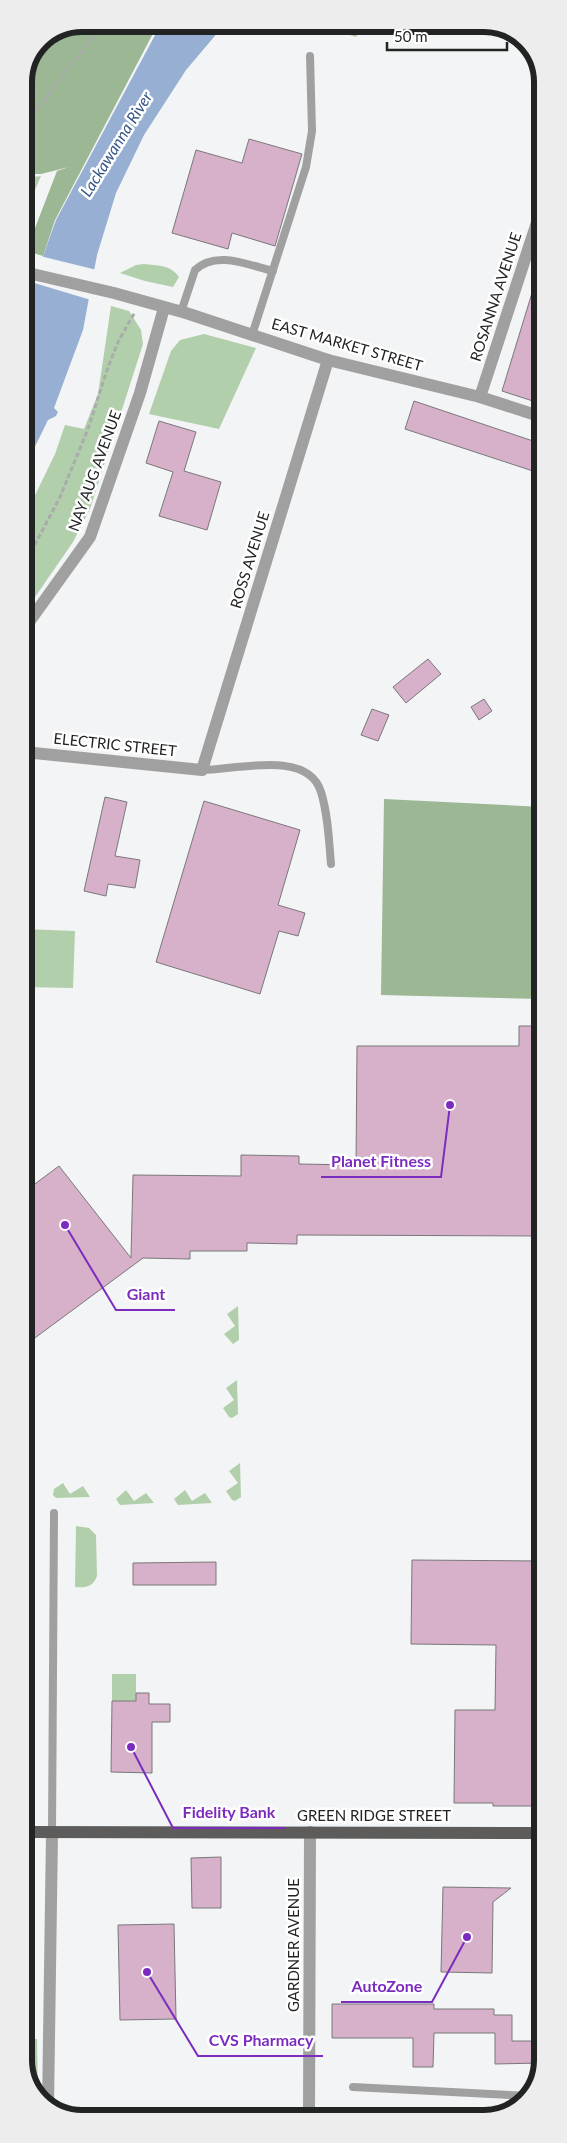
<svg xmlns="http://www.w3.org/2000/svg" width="567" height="2143" viewBox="0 0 567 2143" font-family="Lato,sans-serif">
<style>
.green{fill:#b2cfab}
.forest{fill:#9bb794}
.water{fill:#96afd2}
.pier{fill:#f3f4f5}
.building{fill:#d7b0ca;stroke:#797879}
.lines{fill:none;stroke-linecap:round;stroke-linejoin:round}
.path{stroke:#aaabab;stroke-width:3;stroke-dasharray:5 2.5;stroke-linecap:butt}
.service{stroke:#a1a0a0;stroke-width:8}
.minor{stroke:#a1a0a0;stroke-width:12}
.tertiary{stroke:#a1a0a0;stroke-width:12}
.primary{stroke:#5d5c5b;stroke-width:12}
.labels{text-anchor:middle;stroke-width:5;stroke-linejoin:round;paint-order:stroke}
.street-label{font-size:15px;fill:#222323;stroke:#fff}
.water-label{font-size:16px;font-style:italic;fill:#345585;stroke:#fff}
.rim{fill:none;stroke:#222323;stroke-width:6}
.leader{fill:none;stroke:#7b2cbf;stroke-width:2}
.callout-dot{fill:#7b2cbf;stroke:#fff;stroke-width:2}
.callout-label{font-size:16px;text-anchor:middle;font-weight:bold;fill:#7b2cbf;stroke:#fff;stroke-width:5;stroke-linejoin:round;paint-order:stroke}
</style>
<rect width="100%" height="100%" fill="#f3f4f5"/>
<!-- green -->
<g class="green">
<path d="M327 24H365L356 37 340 32Z"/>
<path d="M41 176 25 213 24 215V178Z"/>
<path d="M144 264C158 266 170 264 179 277L173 287 145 281 120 273 136 265Z"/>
<path d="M111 306 129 311 141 330 143 344 90 509 73 542 24 613V518L55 454 65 425 84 429 98 394Z"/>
<path d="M204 334 256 348 219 429 149 414 171 351 180 340Z"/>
<path d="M24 929 75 931 73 988 24 987Z"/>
<path d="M238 1306 239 1340 233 1344 224 1334 235 1326 227 1314Z"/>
<path d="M237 1380 238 1414 232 1418 229 1417 223 1408 234 1400 226 1388Z"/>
<path d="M240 1463 241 1497 235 1501 232 1500 226 1491 238 1483 229 1471Z"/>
<path d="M63 1483 70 1494 83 1486 90 1497 56 1498 53 1495 54 1489Z"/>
<path d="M126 1490 134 1501 146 1493 154 1503 120 1505 116 1499Z"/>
<path d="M185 1490 192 1501 205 1493 212 1503 178 1505 174 1499Z"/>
<path d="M76 1526 89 1528 96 1535 97 1576C93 1587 86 1588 75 1587Z"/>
<rect x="112" y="1674" width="24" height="27"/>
<path d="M25 2038 37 2039 38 2094 25 2072Z"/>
</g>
<!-- forest -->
<g class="forest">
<path d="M83 24H158L55 220 43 256 33 253 30 241 57 171 69 167 41 174H24V82L41 41Z"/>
<path d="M384 799 543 807V999L381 995Z"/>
</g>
<!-- water -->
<path class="water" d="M161 24H225L186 70 144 135 116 193 97 255 83 330 54 408 58 412 56 416 48 420 24 469V309L56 220Z"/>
<!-- pier -->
<path class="pier" d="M40 256 97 270 91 300 31 282Z"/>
<!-- building -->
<g class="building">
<path d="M249 139 302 154 275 246 232 233 228 249 172 233 196 150 242 163Z"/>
<path d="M539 270H542V404L502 391Z"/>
<path d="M414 401 542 444V474L405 429Z"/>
<path d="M159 421 196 432 184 471 221 482 207 530 159 516 173 472 146 463Z"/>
<path d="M428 659 441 674 406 703 393 687Z"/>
<path d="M484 699 492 711 479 720 471 707Z"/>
<path d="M372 709 389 715 378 741 361 735Z"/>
<path d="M105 797 127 802 115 856 140 860 135 888 108 884 106 896 84 891Z"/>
<path d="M204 801 300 830 278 905 305 913 298 936 279 931 260 994 156 962Z"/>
<path d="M519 1026H543V1236L297 1235V1244L247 1243V1251H190V1259L143 1258 24 1346V1192L59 1166 131 1258 133 1175 241 1176V1155L299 1156V1164L356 1165 357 1046H519Z"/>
<path d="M412 1560 543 1561V1806H493V1803H454L455 1710H495L496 1645 411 1644Z"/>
<path d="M216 1562V1585H133V1563Z"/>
<path d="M136 1693H149V1704H170V1722H152V1773L111 1772 112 1701H136Z"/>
<path d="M221 1857V1908H192L191 1858Z"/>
<path d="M443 1887 511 1888 493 1902 492 1973 441 1972Z"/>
<path d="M174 1924 176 2019 120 2020 118 1925Z"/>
<path d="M332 2004H434V2009H494V2015H512V2041H541L542 2063 495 2064V2033H434L433 2067H413V2038H332Z"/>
</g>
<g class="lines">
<!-- path -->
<g class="path">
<path d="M24 172 33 115 102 24"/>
<path d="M24 565 60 497 88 429 108 367 119 340 135 312"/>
</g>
<!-- service -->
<g class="service">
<path d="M181 312 195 270C216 250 248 265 273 271"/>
<path d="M252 335 306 167 312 131 310 56"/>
<path d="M202 770C235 770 308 749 321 792 328 814 329 841 331 864"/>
<path d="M52 1833 54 1513"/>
<path d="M353 2087 530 2096"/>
</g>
<!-- minor -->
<g class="minor">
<path d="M480 397 542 207"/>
<path d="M24 629 90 537 140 393 164 308"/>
<path d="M24 752 202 770 328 360"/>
<path d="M48 2107 52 1833"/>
<path d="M309 2118 310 1832"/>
</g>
<!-- tertiary -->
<path class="tertiary" d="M24 272 114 293 186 313 328 360 480 397 542 417"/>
<!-- primary -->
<path class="primary" d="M25 1832 543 1833"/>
</g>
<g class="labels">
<!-- street labels -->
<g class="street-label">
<text transform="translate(496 297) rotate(-72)" y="5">ROSANNA AVENUE</text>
<text transform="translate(347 345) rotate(16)" y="5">EAST MARKET STREET</text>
<text transform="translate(95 471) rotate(-70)" y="5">NAY AUG AVENUE</text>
<text transform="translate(250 560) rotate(-73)" y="5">ROSS AVENUE</text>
<text transform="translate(115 745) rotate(6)" y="5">ELECTRIC STREET</text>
<text x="374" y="1821">GREEN RIDGE STREET</text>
<text transform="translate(294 1945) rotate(-90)" y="5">GARDNER AVENUE</text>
</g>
<!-- water labels -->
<g class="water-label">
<text transform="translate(116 144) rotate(-58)" y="6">Lackawanna River</text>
</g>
</g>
<!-- crop -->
<path d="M0 0H567V2143H0ZM82 32H484A50 50 0 0 1 534 82V2060A50 50 0 0 1 484 2110H82A50 50 0 0 1 32 2060V82A50 50 0 0 1 82 32Z" fill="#ededed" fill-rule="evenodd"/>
<path class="rim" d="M82 32H484A50 50 0 0 1 534 82V2060A50 50 0 0 1 484 2110H82A50 50 0 0 1 32 2060V82A50 50 0 0 1 82 32Z"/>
<!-- callouts -->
<path class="leader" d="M450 1105L441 1177H321M65 1225L116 1310H175M131 1747L173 1828H286M467 1937L432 2002H341M147 1972L198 2056H323"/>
<g class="callout-dot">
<circle cx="450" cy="1105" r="5"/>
<circle cx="65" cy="1225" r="5"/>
<circle cx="131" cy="1747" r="5"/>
<circle cx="467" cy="1937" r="5"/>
<circle cx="147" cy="1972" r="5"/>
</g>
<g class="callout-label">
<text x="381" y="1167">Planet Fitness</text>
<text x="146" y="1300">Giant</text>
<text x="229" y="1818">Fidelity Bank</text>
<text x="387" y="1992">AutoZone</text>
<text x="261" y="2046">CVS Pharmacy</text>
</g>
<!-- scale -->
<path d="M387 42v8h120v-8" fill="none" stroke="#222323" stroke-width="2.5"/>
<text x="394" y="42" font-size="15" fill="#222323" stroke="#ffffff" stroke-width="4" paint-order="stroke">50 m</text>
</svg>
